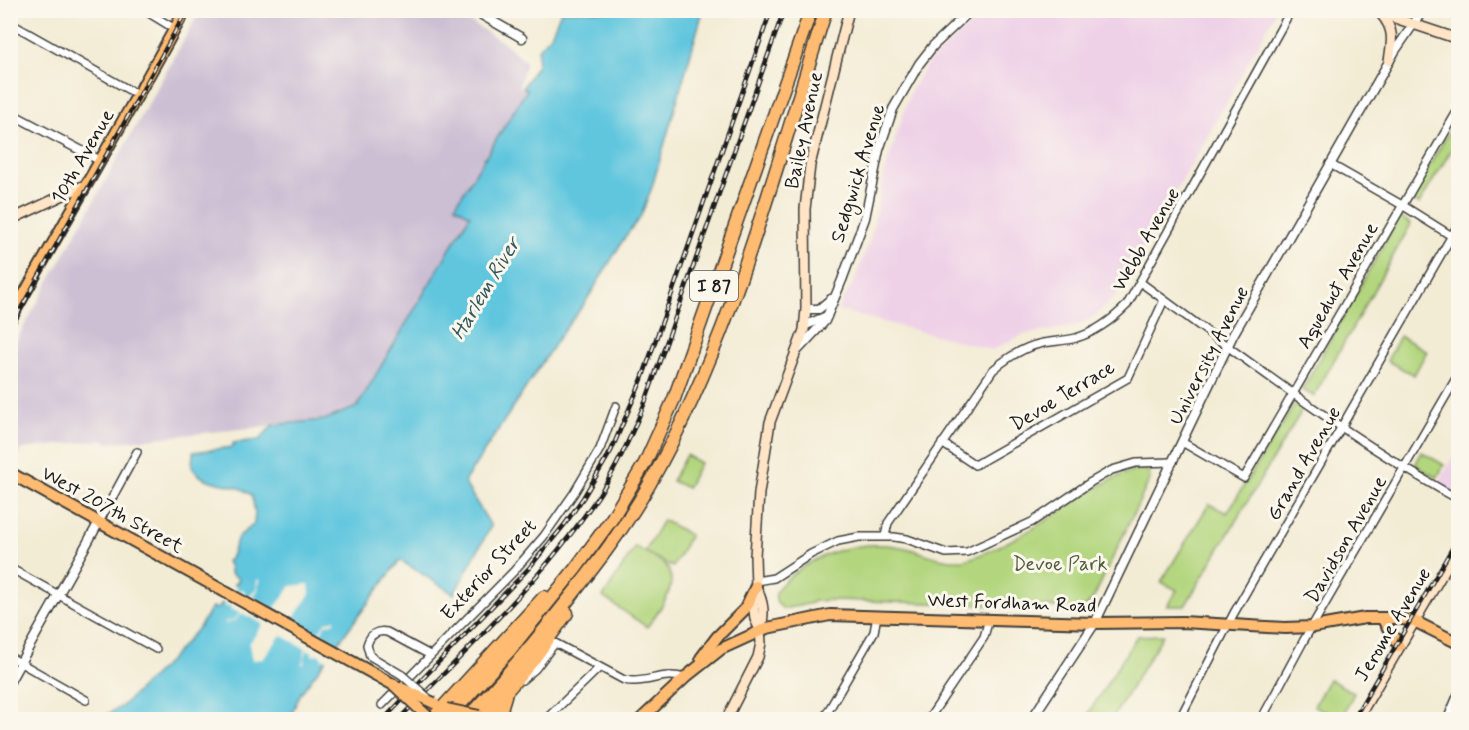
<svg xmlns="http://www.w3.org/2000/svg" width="1469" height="730" viewBox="0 0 1469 730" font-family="Mynerve,sans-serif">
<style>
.built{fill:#eed0e7}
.industrial{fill:#ccbed3}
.green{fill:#b2d57d;stroke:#67784c;stroke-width:1.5}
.water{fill:#61c6de;stroke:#3e717d;stroke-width:1.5}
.pier{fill:#f3ecd5}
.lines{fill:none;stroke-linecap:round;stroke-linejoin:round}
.minor-casing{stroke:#3c3b38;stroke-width:10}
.tertiary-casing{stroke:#3c3b38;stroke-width:11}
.secondary-casing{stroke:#3c3b38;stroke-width:12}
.primary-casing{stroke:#3c3b38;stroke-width:14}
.motorway-casing{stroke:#3c3b38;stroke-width:15}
.minor{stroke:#fff;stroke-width:7}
.tertiary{stroke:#fff;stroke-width:8}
.secondary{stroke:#ffe4c6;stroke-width:9}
.primary{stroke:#ffbb71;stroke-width:10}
.motorway{stroke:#ffbb71;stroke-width:12}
.rail-casing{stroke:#1c1c1c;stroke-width:4.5}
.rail{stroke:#fbf7ec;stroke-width:2;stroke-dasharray:7;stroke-linecap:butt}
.minor-bridge-casing{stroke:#3c3b38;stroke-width:10;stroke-linecap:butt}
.primary-bridge-casing{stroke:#3c3b38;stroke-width:14;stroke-linecap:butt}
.minor-bridge{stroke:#fff;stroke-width:7}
.primary-bridge{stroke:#ffbb71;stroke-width:10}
.labels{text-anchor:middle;stroke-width:6;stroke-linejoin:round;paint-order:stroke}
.shield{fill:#fbf7ec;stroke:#5f5e5a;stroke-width:1.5}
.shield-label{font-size:18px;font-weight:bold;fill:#1c1c1c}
.street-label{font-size:20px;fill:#1c1c1c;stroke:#fbf7ec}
.park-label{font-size:20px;fill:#505d3e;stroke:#fbf7ec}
.water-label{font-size:21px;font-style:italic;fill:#345860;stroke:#fbf7ec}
</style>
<rect width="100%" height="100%" fill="#fbf7ec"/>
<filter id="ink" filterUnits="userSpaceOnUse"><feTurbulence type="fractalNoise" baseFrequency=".0167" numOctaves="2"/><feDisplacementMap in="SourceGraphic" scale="12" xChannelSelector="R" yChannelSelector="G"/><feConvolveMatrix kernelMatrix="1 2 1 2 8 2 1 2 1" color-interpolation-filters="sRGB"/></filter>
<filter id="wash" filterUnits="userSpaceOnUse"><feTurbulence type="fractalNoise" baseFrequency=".008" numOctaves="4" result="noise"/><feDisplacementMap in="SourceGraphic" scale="24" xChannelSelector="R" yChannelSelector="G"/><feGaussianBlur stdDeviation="1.35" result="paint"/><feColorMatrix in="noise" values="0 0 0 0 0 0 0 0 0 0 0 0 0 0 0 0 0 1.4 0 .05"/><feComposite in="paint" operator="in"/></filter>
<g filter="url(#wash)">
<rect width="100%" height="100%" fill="#f3ecd5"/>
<!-- built -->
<g class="built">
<path d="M991 10 1276 11 1229 98 1117 295 1095 316 1076 326 1023 335 992 350 837 310 854 282 871 236 887 164 911 90 928 63 961 33Z"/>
<path d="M1458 449V499L1436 487Z"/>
</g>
<!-- industrial -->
<path class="industrial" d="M200 11H453L506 44 526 62 519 86 527 90 455 206 470 215 357 407 324 420 109 443 104 440 22 449 17 459 11 455V350Z"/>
<!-- green -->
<g class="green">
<path d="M1458 116V139L1419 204 1410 199Z"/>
<path d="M1400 216 1411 224 1314 396 1302 390Z"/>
<path d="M1400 336 1427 351 1414 375 1387 361Z"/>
<path d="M1296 402 1304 407 1185 606H1167L1177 590 1161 582 1209 504 1227 513Z"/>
<path d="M1422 452 1444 465 1437 478 1415 465Z"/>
<path d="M686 455 700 463 687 488 672 481Z"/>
<path d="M1142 469 1149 471 1150 479 1094 597 1087 606 1082 608 834 600 813 601 812 603 783 609C773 600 773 592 783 583 816 551 865 537 910 549 928 554 944 562 963 560 976 558 990 550 1002 545 1024 534 1045 522 1065 508 1090 492 1112 475 1142 469Z"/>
<path d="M663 520 690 535 673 567 645 552Z"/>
<path d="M635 547C644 552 657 557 664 564 683 583 658 612 647 627L603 597Z"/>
<path d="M1163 635 1112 719H1085L1137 636Z"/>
<path d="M1329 679 1354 693 1341 719 1314 706Z"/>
</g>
<!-- water -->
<path class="water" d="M561 11H703L652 187 641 216 625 237 585 303 559 337 464 482 491 526 454 594 400 560 301 693 289 719 97 720 121 707 167 663 200 626 212 607 218 609 239 579 230 573V568L227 561 230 559 238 537 254 524 255 513 252 496C235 479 205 489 192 467L193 452 233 447V443L259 440 273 425 324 420 357 407 470 215 455 206 527 90 523 87 537 65 538 49 551 35Z"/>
<!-- pier -->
<path class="pier" d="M259 579 258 590 253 597 274 609 291 586 309 584 310 594 292 620 317 634 325 623 335 619V622L325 625 321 633 327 637 326 639 333 641V643L339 646 329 660 321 658V656L317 654 315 656 311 654 313 652 308 650 305 654 304 664 302 665 304 653 306 649 281 635 263 659 252 660 249 644 263 624 241 613 236 620 225 624 226 621 228 622 235 619 240 613 230 609 231 606H226L220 600 233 585 237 587 236 589 240 591 241 589 245 591 244 594 250 596 256 589 257 580Z"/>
</g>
<g filter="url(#ink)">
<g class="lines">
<!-- minor casing -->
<g class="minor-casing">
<g id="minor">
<path d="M144 10 175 29"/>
<path d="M10 23 138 95"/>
<path d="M1330 164 1402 205 1458 240"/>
<path d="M1140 282C1245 359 1345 436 1458 499"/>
<path d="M1182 442 1244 478 1458 110"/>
<path d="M942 443 975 465 1128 378 1164 300"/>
<path d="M99 522 137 452"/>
<path d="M885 536 888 523 993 370C1008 357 1023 347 1043 343 1053 341 1065 341 1076 338 1096 332 1112 320 1127 305L1291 10"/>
<path d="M10 568 156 649"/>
<path d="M756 581 774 578 811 554 838 541 859 537H894L907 539 946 553 967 552 1032 522 1091 482 1112 470 1136 463 1173 462"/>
<path d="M10 657 86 700"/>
<path d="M402 675 370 656 367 645C370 634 377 630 387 632L430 655"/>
<path d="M522 680 535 669 555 643 624 680C644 685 664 671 684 678"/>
<path d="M382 705 514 571 544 536 574 493 600 449 616 406"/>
<path d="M545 720 599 668"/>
<path d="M823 720 874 632 877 616"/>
<path d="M928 720 984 637 989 619"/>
<path d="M1179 720 1234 613 1458 225"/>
<path d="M1261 720 1304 640 1458 375"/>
<path d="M1447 720 1458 694"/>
</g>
</g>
<!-- tertiary casing -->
<g class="tertiary-casing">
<g id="tertiary">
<path d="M473 10 522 38"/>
<path d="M10 113 101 161"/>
<path d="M806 309H819L831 299"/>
<path d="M804 326 827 316"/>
<path d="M796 352 825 321 842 280 865 218 879 150 893 109 919 64 933 46 971 10"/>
<path d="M10 681 99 522"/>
<path d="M1031 720 1095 623 1233 335 1395 51 1423 10"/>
</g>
</g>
<!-- secondary casing -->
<g class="secondary-casing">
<g id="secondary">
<path d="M1371 10 1458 39"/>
<path d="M1381 14C1395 30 1392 41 1389 61"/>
<path d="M10 220 87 184"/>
<path d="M756 587C764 603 765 614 760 630"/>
<path d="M726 720 758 657 761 643 760 630 755 619 753 601 756 586 755 556 759 493 770 422 804 330 806 309 805 209 810 165 849 10"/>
<path d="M1357 720 1458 547"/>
</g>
</g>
<!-- primary casing -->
<g class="primary-casing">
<g id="primary">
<path d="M10 320C67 216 128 115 185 10"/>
<path d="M10 473 394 685"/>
<path d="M1382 618 1399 646"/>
<path d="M701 658 717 637 745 609 756 586"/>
<path d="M640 720 688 675 721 649 767 628 830 615 1095 623 1183 622 1285 628 1313 627 1365 618H1397L1414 621 1458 643"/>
</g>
</g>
<!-- motorway casing -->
<g class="motorway-casing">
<g id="motorway">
<path d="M505 696 501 709 507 720"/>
<path d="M431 720 544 597"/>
<path d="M446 720 509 651 576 568 611 520 645 463 674 399 811 10"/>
<path d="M465 720C499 685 530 648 560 610 592 570 624 529 649 485 733 337 774 171 826 10"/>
<path d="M482 720 533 660 567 613"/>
</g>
</g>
<!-- minor -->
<use href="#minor" class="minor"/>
<!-- tertiary -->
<use href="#tertiary" class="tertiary"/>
<!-- secondary -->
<use href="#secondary" class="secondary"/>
<!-- primary -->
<use href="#primary" class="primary"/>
<!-- motorway -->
<use href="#motorway" class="motorway"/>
<!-- rail casing -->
<g class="rail-casing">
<g id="rail">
<path d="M10 328 187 10"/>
<path d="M383 720 529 568 565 524 583 498 611 451 642 379 771 10"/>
<path d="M398 720C465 651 537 585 592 505 615 473 631 436 646 400L784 10"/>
<path d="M1353 720 1458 538"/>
</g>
</g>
<!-- rail -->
<use href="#rail" class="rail"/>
<!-- minor-bridge casing -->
<g class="minor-bridge-casing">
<path id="minor-bridge" d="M402 675 427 697"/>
</g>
<!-- primary-bridge casing -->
<g class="primary-bridge-casing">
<g id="primary-bridge">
<path d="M394 685 428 717"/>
<path d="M401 688 434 703"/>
<path d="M446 709 479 716"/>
</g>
</g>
<!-- minor-bridge -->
<use href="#minor-bridge" class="minor-bridge"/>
<!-- primary-bridge -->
<use href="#primary-bridge" class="primary-bridge"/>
</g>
</g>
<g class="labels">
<!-- shield labels -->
<rect class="shield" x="690" y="271" width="48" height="30" rx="4.5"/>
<g class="shield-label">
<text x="714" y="292">I 87</text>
</g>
<!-- street labels -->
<g class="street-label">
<text transform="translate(803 130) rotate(-78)" y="7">Bailey Avenue</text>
<text transform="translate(82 156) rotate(-60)" y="7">10th Avenue</text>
<text transform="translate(857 173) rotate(-73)" y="7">Sedgwick Avenue</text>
<text transform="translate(1145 239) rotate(-60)" y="7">Webb Avenue</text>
<text transform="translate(1337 285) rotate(-60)" y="7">Aqueduct Avenue</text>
<text transform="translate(1208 355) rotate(-63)" y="7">University Avenue</text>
<text transform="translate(1062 395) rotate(-31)" y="7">Devoe Terrace</text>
<text transform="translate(1303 463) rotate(-60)" y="7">Grand Avenue</text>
<text transform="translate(113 509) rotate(29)" y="7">West 207th Street</text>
<text transform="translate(1345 539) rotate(-60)" y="7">Davidson Avenue</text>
<text transform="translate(488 569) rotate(-47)" y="7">Exterior Street</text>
<text transform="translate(1012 602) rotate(2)" y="7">West Fordham Road</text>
<text transform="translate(1392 624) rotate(-59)" y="7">Jerome Avenue</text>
</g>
<!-- park labels -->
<g class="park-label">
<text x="1060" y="570">Devoe Park</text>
</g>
<!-- water labels -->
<g class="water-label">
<text transform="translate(485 288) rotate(-59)" y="7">Harlem River</text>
</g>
</g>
<!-- margin -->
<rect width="1469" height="730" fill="none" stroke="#fbf7ec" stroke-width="36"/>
</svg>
